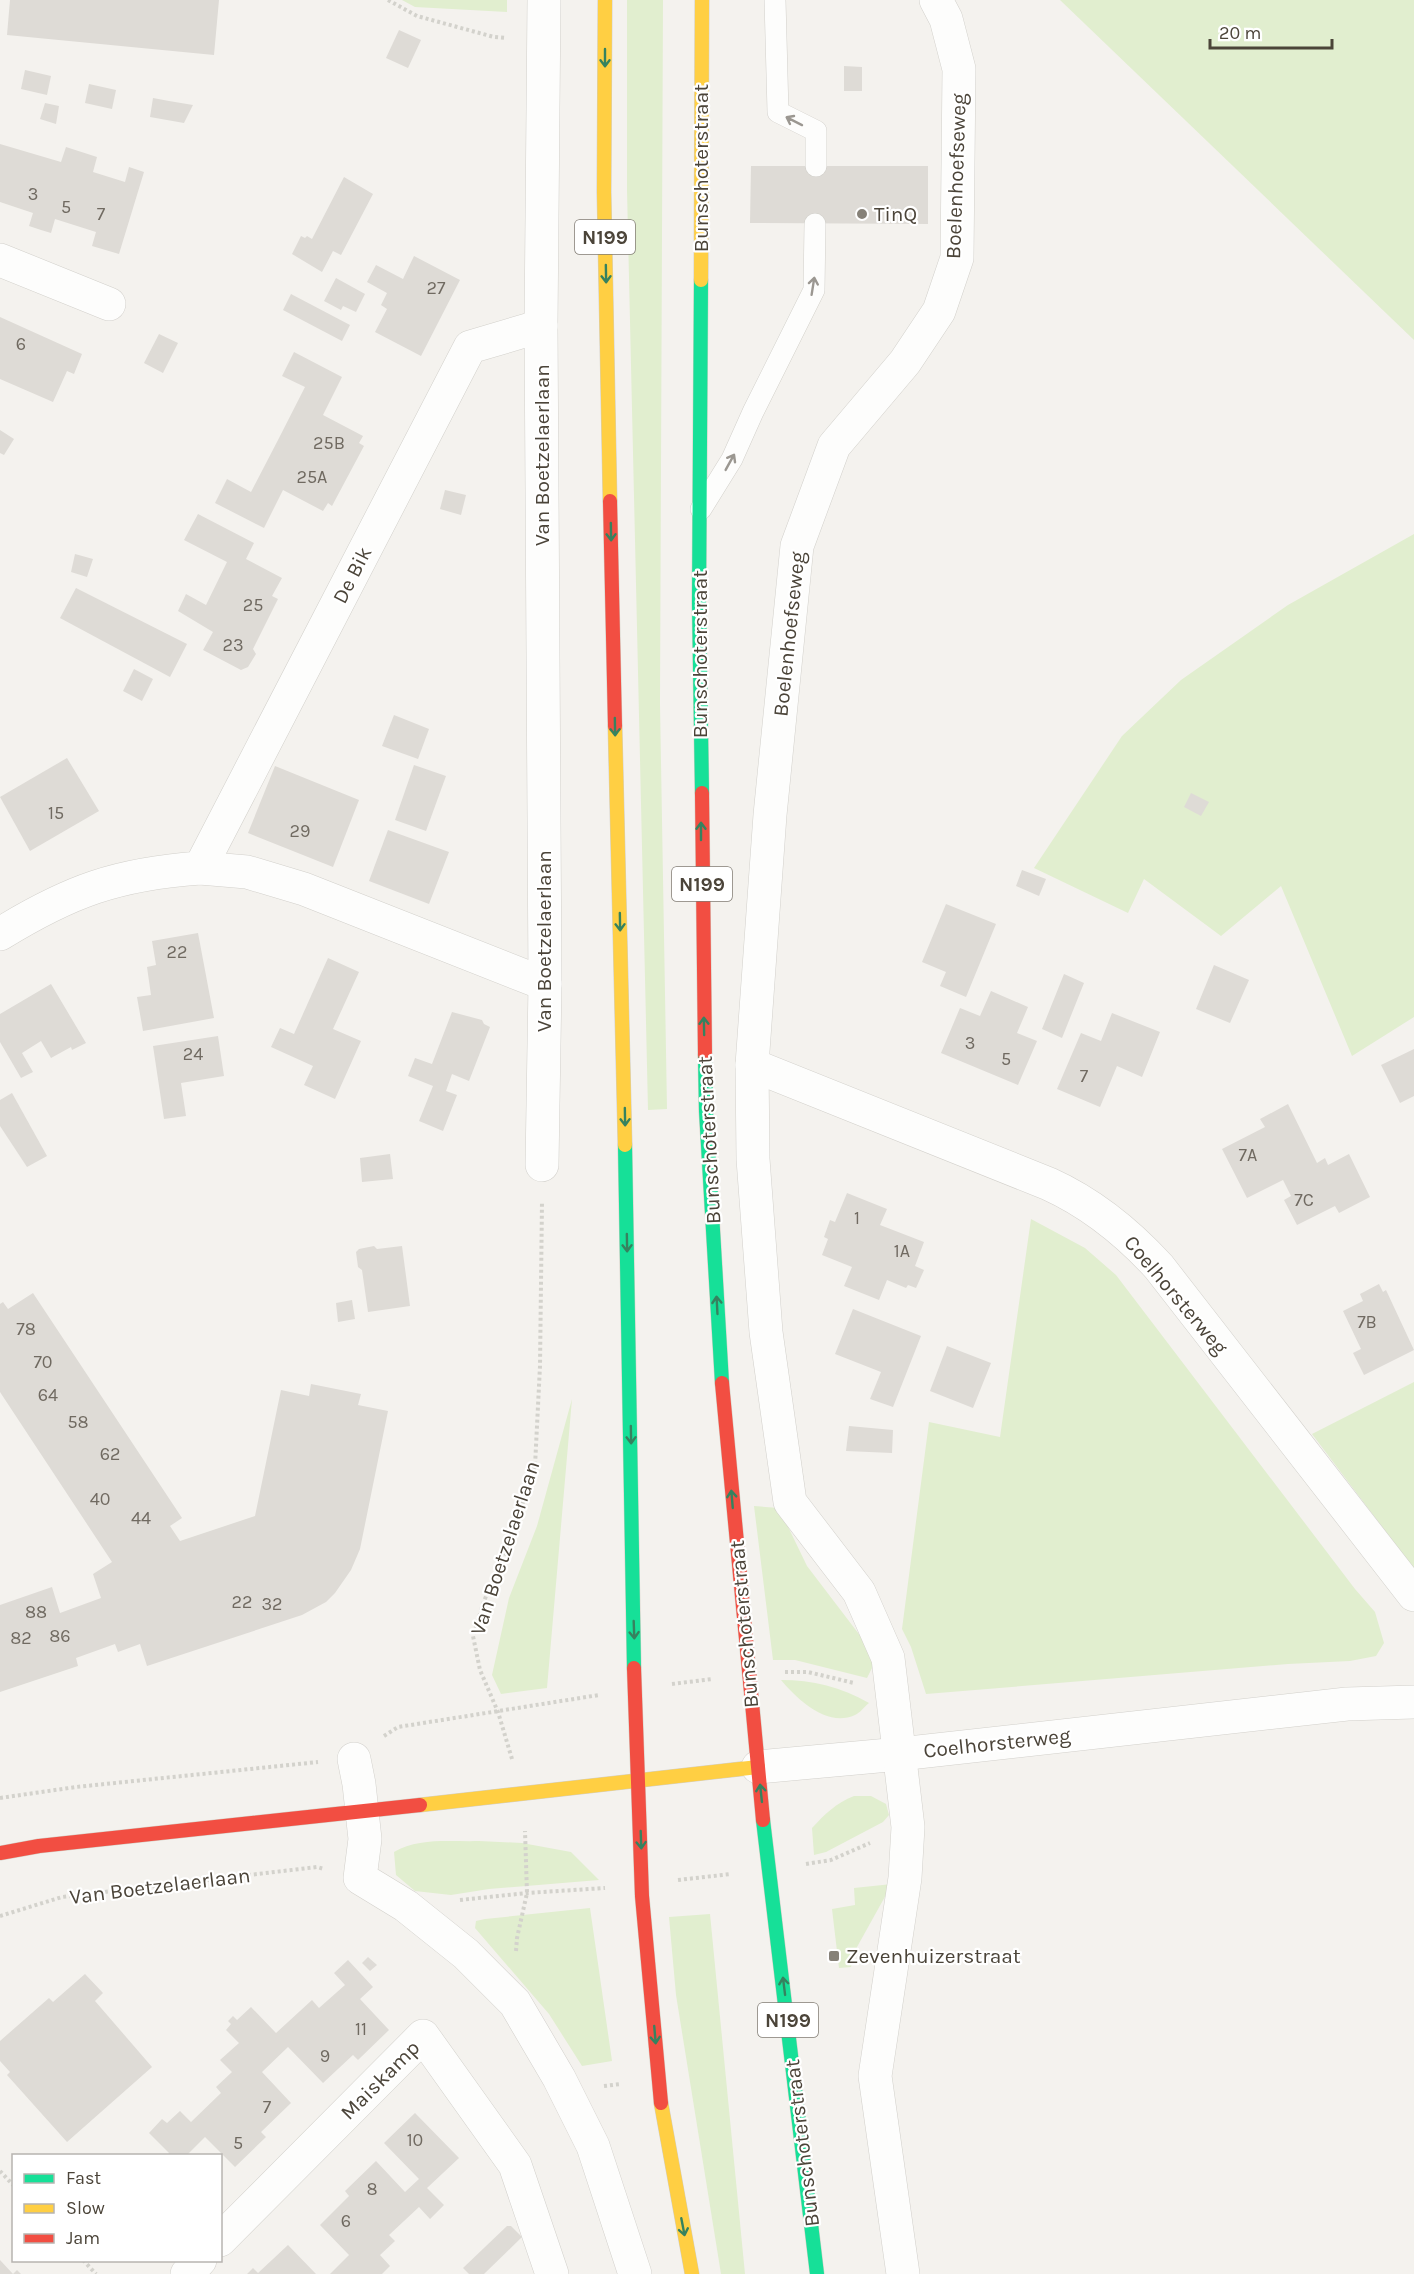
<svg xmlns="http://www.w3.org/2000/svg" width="1414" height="2274" viewBox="0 0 1414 2274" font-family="Karla,sans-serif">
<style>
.green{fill:#e1eecf}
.building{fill:#dedbd6}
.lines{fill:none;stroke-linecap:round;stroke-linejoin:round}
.lane-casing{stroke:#d2d0cb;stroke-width:22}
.street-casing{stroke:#d2d0cb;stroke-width:34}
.fast-casing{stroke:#d3cfc5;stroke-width:15}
.slow-casing{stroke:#d3cfc5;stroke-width:15}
.jam-casing{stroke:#d3cfc5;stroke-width:15}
.path{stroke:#d3d2cc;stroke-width:4;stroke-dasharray:3 3;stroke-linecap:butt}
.lane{stroke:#fdfdfc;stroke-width:21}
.street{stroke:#fdfdfc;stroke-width:33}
.fast{stroke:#16e098;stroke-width:14}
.slow{stroke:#ffcf43;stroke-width:14}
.jam{stroke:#f24e42;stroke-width:14}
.oneway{stroke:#36825f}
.oneway2{stroke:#9b9791}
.poi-dot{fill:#868178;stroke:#fff;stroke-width:2}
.labels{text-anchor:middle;stroke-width:4.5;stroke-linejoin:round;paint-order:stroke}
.number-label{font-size:18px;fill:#706a61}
.shield{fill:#fff;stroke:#817c74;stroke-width:1.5}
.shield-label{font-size:20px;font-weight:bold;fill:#4b4439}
.street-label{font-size:21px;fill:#4b4439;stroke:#fff}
.poi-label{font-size:21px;fill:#4b4439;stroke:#fff;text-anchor:start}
</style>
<rect width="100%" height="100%" fill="#f4f2ee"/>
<!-- green -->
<g class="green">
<path d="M402 0H507V12L415 7Z"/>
<path d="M627 0H663L660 704 667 1109 648 1110 627 190Z"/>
<path d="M1060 0H1414V340Z"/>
<path d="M1414 534V1017L1352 1056 1281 886 1221 936 1144 879 1128 913 1034 868 1122 736 1181 680 1288 605Z"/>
<path d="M1031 1219 1085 1248 1116 1275 1355 1589 1375 1612 1384 1643 1376 1656 1350 1661 1288 1664 926 1694 911 1647 902 1629 929 1422 1000 1437Z"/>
<path d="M1414 1382V1569L1312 1434Z"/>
<path d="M572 1399 547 1688 501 1694 492 1675 509 1598 537 1526Z"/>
<path d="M754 1506 779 1508 807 1566 868 1646 874 1664 867 1678 795 1660H773Z"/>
<path d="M781 1680C812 1680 842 1687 869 1703 864 1707 860 1713 855 1715 827 1728 797 1699 781 1680Z"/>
<path d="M854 1796H871L886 1804 889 1815 883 1822 826 1852 814 1855 812 1828C825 1814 836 1803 854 1796Z"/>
<path d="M479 1841 522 1843 571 1852 599 1880 489 1889 451 1895 415 1891 396 1875 394 1852C419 1837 451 1842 479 1841Z"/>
<path d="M892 1884 857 1947 851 1967 839 1968 832 1909 855 1905 854 1888Z"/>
<path d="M590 1908 612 2061 582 2066 549 2014 475 1928 476 1921 485 1919Z"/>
<path d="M710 1914 745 2274H721L676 1995 669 1917Z"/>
</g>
<!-- building -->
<g class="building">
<path d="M10 0H219L214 55 7 35Z"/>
<path d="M399 30 421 40 408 68 386 58Z"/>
<path d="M844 66 862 67V91H844Z"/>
<path d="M25 70 51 76 47 95 21 89Z"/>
<path d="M89 84 116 90 112 109 85 103Z"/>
<path d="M153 98 169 101 193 105 184 123 150 117Z"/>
<path d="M45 103 59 106 56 124 40 119Z"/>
<path d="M0 144 61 162 66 147 97 157 93 172 125 182 129 167 144 172 119 254 92 246 96 232 55 219 51 233 41 230 29 226 33 213 0 202Z"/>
<path d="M751 166H928V224L750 223Z"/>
<path d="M344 177 373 194 341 255 333 251 322 272 292 254 301 236 305 238 307 236 312 239Z"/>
<path d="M414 256 460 280 421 356 375 332 387 309 381 305 387 293 367 282 376 265 403 279Z"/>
<path d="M336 278 365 294 356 312 343 306 341 310 324 301Z"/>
<path d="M291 294 350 325 342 341 283 310Z"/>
<path d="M0 317 82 354 74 374 67 371 53 402 0 379Z"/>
<path d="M159 334 178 343 163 373 144 363Z"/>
<path d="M294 352 342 377 323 415 363 436 359 443 364 446 332 506 328 503 323 511 283 490 264 528 215 503 227 479 251 492 278 440 305 387 282 376Z"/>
<path d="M0 430 14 439 4 455 0 453Z"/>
<path d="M445 490 466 495 461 515 440 509Z"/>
<path d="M198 514 254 543 246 559 282 578 272 596 278 599 253 649 256 654 248 667 241 670 203 650 213 632 178 611 186 594 206 605 227 562 184 540Z"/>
<path d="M75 554 93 559 87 577 71 572Z"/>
<path d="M76 588 187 644 170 677 60 618Z"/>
<path d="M134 669 153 679 142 701 123 691Z"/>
<path d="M394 715 429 729 418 759 382 746Z"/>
<path d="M67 758 99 811 30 851 0 797Z"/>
<path d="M414 765 446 776 426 831 395 820Z"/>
<path d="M275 766 359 800 333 867 248 833Z"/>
<path d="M1191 793 1209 802 1201 816 1184 807Z"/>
<path d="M388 830 449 852 429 904 369 881Z"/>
<path d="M1022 870 1046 879 1039 896 1016 886Z"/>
<path d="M946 904 996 924 966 997 940 986 946 972 922 962Z"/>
<path d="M198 933 214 1018 143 1031 137 997 151 995 147 967 156 965 152 941Z"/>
<path d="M328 958 359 972 333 1029 361 1041 335 1099 304 1085 313 1066 271 1047 280 1028 294 1034Z"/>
<path d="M1214 965 1249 980 1230 1023 1196 1009Z"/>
<path d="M1064 974 1084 983 1062 1038 1042 1029Z"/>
<path d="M51 984 86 1043 72 1050 71 1047 51 1058 41 1041 22 1053 33 1072 21 1078 0 1042V1014Z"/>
<path d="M991 991 1028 1007 1017 1033 1037 1041 1018 1085 941 1053 960 1008 980 1016Z"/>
<path d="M452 1012 482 1020 484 1024 490 1027 469 1081 452 1074 446 1091 457 1095 443 1131 419 1121 433 1086 408 1076 415 1058 432 1064Z"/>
<path d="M1112 1013 1160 1032 1142 1077 1117 1066 1100 1107 1057 1089 1081 1033 1101 1041Z"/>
<path d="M218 1036 224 1076 181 1083 186 1116 164 1119 153 1046Z"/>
<path d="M1414 1049V1096L1400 1103 1381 1065Z"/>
<path d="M12 1093 47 1156 27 1167 0 1126V1100Z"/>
<path d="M1288 1104 1317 1163 1325 1158 1328 1165 1349 1154 1370 1197 1339 1213 1335 1206 1297 1225 1284 1200 1291 1196 1283 1180 1247 1198 1222 1149 1265 1127 1260 1119Z"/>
<path d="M390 1154 393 1179 362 1182 360 1158Z"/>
<path d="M847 1193 887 1209 880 1225 924 1242 915 1266 924 1270 916 1288 908 1285 906 1288 887 1280 879 1300 844 1286 852 1267 822 1255 828 1239 824 1237 830 1220 835 1222Z"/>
<path d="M374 1246 377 1249 402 1246 410 1306 368 1312 362 1270 358 1267 356 1252 359 1249Z"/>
<path d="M1379 1284 1383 1292 1386 1290 1414 1350 1364 1375 1353 1353 1361 1349 1343 1311 1363 1301 1360 1294Z"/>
<path d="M33 1293 182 1518 170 1526 180 1541 255 1516 281 1390 309 1396 311 1384 361 1394 358 1405 388 1411 360 1549 351 1570 335 1593 326 1602 302 1615 147 1666 140 1644 118 1652 115 1644 76 1658 78 1666 0 1692V1605L52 1587 60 1613 101 1598 93 1574 112 1562 0 1392V1304L3 1302 8 1309Z"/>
<path d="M352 1300 355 1319 338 1322 336 1303Z"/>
<path d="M853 1309 921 1336 893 1407 870 1399 881 1372 835 1354Z"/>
<path d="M947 1346 991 1363 973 1408 930 1391Z"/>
<path d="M849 1426 893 1430 892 1453 846 1451Z"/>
<path d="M368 1957 377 1965 370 1971 362 1963Z"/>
<path d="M348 1960 373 1987 360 1999 389 2030 358 2060 353 2055 323 2083 288 2047 262 2072 291 2103 261 2132 266 2137 235 2167 205 2137 186 2156H167L169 2153 149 2133 162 2119 167 2123 180 2111 191 2122 221 2093 216 2087 232 2072 220 2060 239 2043 226 2030 231 2024 228 2021 233 2016 237 2020 251 2007 276 2033 312 2000 319 2008 345 1985 334 1973Z"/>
<path d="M85 1974 103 1993 95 2001 152 2067 67 2142 7 2075 10 2072 0 2061V2041L49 1998 53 2002Z"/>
<path d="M415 2113 459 2158 427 2188 444 2205 430 2219 419 2207 389 2235 395 2241 380 2255 390 2266 382 2274H330L349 2255 320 2225 349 2196 345 2191 376 2161 405 2192 419 2179 384 2143Z"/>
<path d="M507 2226H511L522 2237 484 2274H469L463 2268Z"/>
<path d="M288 2245 316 2274H247L253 2268 258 2273Z"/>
<path d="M0 2260 13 2274 17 2270 21 2274H0Z"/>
</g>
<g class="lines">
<!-- lane casing -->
<g class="lane-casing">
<g id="lane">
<path d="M775 0 778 112 816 131V166"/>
<path d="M701 509 732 459 753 412 814 290 815 224"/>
</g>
</g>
<!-- street casing -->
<g class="street-casing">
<g id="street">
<path d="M0 260 109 304"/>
<path d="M200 868 247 872 304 889 545 984"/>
<path d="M0 934C70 891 117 874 200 868L470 347 541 326"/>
<path d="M752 1065 1049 1184C1093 1204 1127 1232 1159 1267L1414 1595"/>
<path d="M542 1165 545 984 541 326 544 0"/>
<path d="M354 1759 359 1784 365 1839 360 1878 406 1906 466 1954 515 2003 559 2078 593 2146 635 2274"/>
<path d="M758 1767 900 1754 1347 1704 1414 1702"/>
<path d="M220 2240 423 2036 515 2165 552 2274"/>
<path d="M187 2274 200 2260"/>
<path d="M903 2274 875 2076 905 1878 908 1827 888 1658 859 1592 790 1502 766 1332 753 1159 752 1065 770 815 797 546 834 446 905 362 939 311 957 258 959 69 946 19 936 0"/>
</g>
</g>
<!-- fast casing -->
<g class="fast-casing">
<g id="fast">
<path d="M701 280 699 603 702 793"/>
<path d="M705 1055 706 1111 722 1383"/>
<path d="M625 1145 634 1668"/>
<path d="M763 1820 817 2274"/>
</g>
</g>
<!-- slow casing -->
<g class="slow-casing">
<g id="slow">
<path d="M605 0 604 192 610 501"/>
<path d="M701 280 702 0"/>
<path d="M615 726 625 1145"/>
<path d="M420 1805 758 1767"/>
<path d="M661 2103 692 2274"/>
</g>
</g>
<!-- jam casing -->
<g class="jam-casing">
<g id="jam">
<path d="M610 501 615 726"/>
<path d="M702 793 705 1055"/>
<path d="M722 1383 763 1820"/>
<path d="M634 1668 642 1896 661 2103"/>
<path d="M0 1853 39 1846 420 1805"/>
</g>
</g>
<!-- path -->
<g class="path">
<path d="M388 0 417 16 494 37 506 38"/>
<path d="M785 1672H808L854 1683"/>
<path d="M672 1684 712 1679"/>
<path d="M384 1736 398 1727 599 1695"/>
<path d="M512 1759 498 1712 480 1670 473 1636 484 1601 509 1544 535 1466 540 1366 542 1202"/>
<path d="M0 1798 76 1787 318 1762"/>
<path d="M806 1864 831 1860 870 1843"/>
<path d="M678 1880 731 1874"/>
<path d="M460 1900 527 1893 605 1888"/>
<path d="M0 1916 62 1897 317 1867 324 1869"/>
<path d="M516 1951 517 1938 527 1893 525 1831"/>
<path d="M604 2086 621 2084"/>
<path d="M0 2171 14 2186"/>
<path d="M83 2260 96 2274"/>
</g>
<!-- lane -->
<use href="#lane" class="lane"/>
<!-- street -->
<use href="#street" class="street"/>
<!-- fast -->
<use href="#fast" class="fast"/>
<!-- slow -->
<use href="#slow" class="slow"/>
<!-- jam -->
<use href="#jam" class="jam"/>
</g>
<!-- one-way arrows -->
<defs><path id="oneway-shaft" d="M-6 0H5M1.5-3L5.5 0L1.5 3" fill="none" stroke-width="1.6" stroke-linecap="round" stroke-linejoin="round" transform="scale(1.5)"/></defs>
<g class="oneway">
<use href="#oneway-shaft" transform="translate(605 58) rotate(90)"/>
<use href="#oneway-shaft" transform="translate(606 274) rotate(89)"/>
<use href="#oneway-shaft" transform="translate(611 532) rotate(89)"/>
<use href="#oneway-shaft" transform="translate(615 727) rotate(89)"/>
<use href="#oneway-shaft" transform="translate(701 831) rotate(-90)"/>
<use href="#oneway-shaft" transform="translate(620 922) rotate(89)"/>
<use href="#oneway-shaft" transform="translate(704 1026) rotate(-91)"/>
<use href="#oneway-shaft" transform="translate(625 1117) rotate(89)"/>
<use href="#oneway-shaft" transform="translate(627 1243) rotate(89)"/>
<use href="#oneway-shaft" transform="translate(717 1305) rotate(-93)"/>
<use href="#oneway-shaft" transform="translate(631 1435) rotate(89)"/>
<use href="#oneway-shaft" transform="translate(732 1499) rotate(-95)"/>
<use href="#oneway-shaft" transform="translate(634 1630) rotate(88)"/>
<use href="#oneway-shaft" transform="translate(761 1793) rotate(-96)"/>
<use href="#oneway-shaft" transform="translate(641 1840) rotate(88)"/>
<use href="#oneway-shaft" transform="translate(784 1986) rotate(-97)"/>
<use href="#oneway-shaft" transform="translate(655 2035) rotate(85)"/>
<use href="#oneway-shaft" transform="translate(683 2227) rotate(79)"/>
</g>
<g class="oneway2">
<use href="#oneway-shaft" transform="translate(794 121) rotate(-153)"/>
<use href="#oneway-shaft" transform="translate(813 286) rotate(-81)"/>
<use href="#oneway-shaft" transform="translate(730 462) rotate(-61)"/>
</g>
<!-- markers -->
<g class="poi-dot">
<circle cx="862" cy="214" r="6"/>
<rect x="828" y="1950" width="12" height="12" rx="3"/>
</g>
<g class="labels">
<!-- number labels -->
<g class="number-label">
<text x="33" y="200">3</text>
<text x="66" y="213">5</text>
<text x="101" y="220">7</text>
<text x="436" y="294">27</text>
<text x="21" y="350">6</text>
<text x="329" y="449">25B</text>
<text x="312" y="483">25A</text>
<text x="253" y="611">25</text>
<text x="233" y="651">23</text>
<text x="56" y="819">15</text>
<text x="300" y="837">29</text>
<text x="177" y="958">22</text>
<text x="970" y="1049">3</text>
<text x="193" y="1060">24</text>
<text x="1006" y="1065">5</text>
<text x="1084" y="1082">7</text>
<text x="1248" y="1161">7A</text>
<text x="1304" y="1206">7C</text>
<text x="857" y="1224">1</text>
<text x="902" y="1257">1A</text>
<text x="1367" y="1328">7B</text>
<text x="26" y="1335">78</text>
<text x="43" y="1368">70</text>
<text x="48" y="1401">64</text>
<text x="78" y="1428">58</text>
<text x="110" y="1460">62</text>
<text x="100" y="1505">40</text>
<text x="141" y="1524">44</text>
<text x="242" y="1608">22</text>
<text x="272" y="1610">32</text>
<text x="36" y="1618">88</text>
<text x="60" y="1642">86</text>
<text x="21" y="1644">82</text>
<text x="361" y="2035">11</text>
<text x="325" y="2062">9</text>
<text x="267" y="2113">7</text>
<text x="415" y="2146">10</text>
<text x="238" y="2149">5</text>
<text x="372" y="2195">8</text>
<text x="346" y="2227">6</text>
</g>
<!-- shield labels -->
<g class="shield">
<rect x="575" y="220" width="60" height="34" rx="4.5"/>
<rect x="672" y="867" width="60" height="34" rx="4.5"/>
<rect x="758" y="2003" width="60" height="34" rx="4.5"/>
</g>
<g class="shield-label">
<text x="605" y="244">N199</text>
<text x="702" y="891">N199</text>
<text x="788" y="2027">N199</text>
</g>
<!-- street labels -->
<g class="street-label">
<text transform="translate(701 168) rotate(-90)" y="7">Bunschoterstraat</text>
<text transform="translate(956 176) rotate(-88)" y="7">Boelenhoefseweg</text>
<text transform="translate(542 455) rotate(-90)" y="7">Van Boetzelaerlaan</text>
<text transform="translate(352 575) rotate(-63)" y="7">De Bik</text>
<text transform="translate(789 634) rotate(-84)" y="7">Boelenhoefseweg</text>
<text transform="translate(700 654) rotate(-90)" y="7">Bunschoterstraat</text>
<text transform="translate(544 941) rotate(-90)" y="7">Van Boetzelaerlaan</text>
<text transform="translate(709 1140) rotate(-93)" y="7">Bunschoterstraat</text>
<text transform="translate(1176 1295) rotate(50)" y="7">Coelhorsterweg</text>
<text transform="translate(505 1548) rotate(-72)" y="7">Van Boetzelaerlaan</text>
<text transform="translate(744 1624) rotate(-95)" y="7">Bunschoterstraat</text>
<text transform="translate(997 1743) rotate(-6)" y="7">Coelhorsterweg</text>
<text transform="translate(160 1886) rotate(-7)" y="7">Van Boetzelaerlaan</text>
<text transform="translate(380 2080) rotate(-45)" y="7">Maiskamp</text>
<text transform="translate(802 2143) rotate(-97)" y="7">Bunschoterstraat</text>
</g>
<!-- poi labels -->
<g class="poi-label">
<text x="874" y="221">TinQ</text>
<text x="846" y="1963">Zevenhuizerstraat</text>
</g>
</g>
<!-- legend -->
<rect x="12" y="2154" width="210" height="108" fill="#ffffff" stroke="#b7b4b0" stroke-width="1.5"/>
<rect x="24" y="2174" width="30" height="9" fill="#16e098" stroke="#b7b4b0" stroke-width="1.5"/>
<text x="66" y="2184" font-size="18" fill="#4b4439">Fast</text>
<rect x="24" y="2204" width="30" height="9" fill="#ffcf43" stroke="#b7b4b0" stroke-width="1.5"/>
<text x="66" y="2214" font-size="18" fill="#4b4439">Slow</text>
<rect x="24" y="2234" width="30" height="9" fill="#f24e42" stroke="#b7b4b0" stroke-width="1.5"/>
<text x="66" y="2244" font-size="18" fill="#4b4439">Jam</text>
<!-- scale -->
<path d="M1210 39v9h122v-9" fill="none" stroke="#4b4439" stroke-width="3"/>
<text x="1219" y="39" font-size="18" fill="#4b4439" stroke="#ffffff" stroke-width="4.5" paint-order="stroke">20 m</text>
</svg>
